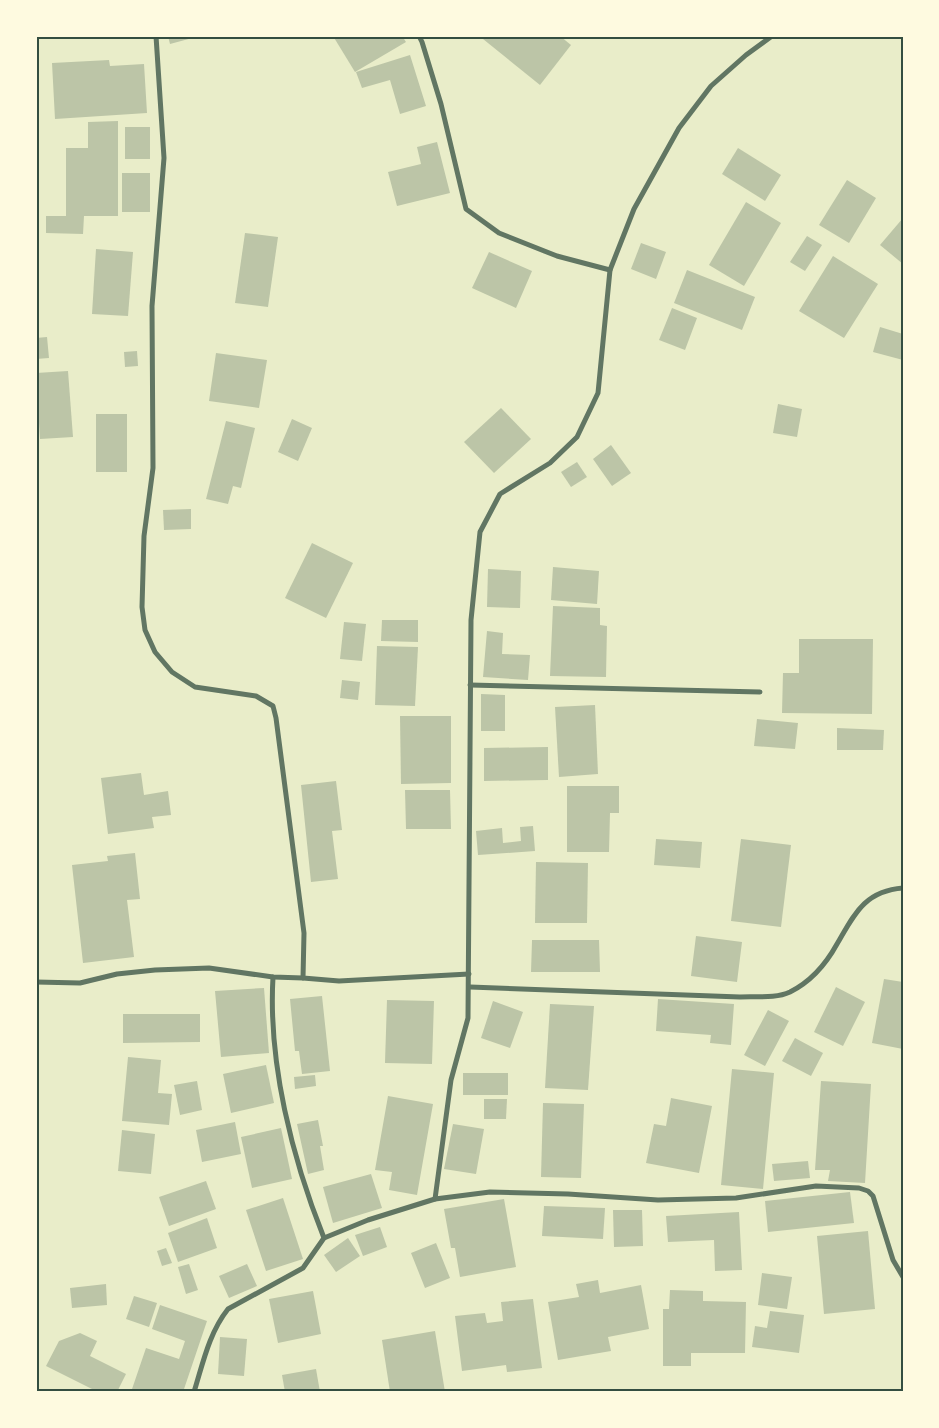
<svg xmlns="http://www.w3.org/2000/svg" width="939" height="1428" viewBox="0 0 939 1428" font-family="'Archivo Narrow',sans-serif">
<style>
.building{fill:#bcc5a7}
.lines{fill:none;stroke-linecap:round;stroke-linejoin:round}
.minor{stroke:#617663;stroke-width:5}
.neatline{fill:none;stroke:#344e41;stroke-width:2}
</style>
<rect width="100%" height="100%" fill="#e9edc9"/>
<!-- building -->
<g class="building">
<path d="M168 36H196V37L170 44Z"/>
<path d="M333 36H402L406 42 355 72Z"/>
<path d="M485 36H560L571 45 540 85 483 39Z"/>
<path d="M410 55 426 106 400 114 390 80 362 88 356 72Z"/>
<path d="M109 60 110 66 144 64 147 113 55 119 52 63Z"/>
<path d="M118 121V216H84L83 234 46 233V216H66V148H88V122Z"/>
<rect x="125" y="127" width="25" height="32"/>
<path d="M437 142 450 193 397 206 388 172 421 164 417 147Z"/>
<path d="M738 148 781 175 765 201 722 174Z"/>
<rect x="122" y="173" width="28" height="39"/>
<path d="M847 180 876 198 849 243 819 225Z"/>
<path d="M746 202 781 223 744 286 709 265Z"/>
<path d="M903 218V264L880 245Z"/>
<path d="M245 233 278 237 268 307 235 303Z"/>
<path d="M807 236 822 245 805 271 790 262Z"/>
<path d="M641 243 666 252 656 279 631 269Z"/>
<path d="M96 249 133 252 128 316 92 314Z"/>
<path d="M489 252 532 271 516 308 472 288Z"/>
<path d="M833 256 878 284 844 338 799 311Z"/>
<path d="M687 270 755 297 742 330 674 303Z"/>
<path d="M672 308 697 318 685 350 659 340Z"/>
<path d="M880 327 903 334V360L873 352Z"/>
<path d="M47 337 49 358 36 359V338Z"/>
<path d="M137 351 138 366 125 367 124 352Z"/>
<path d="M216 353 267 360 259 408 209 401Z"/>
<path d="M68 371 73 437 40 439 36 373Z"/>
<path d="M778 404 802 409 797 437 773 433Z"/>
<path d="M501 408 531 439 494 473 464 442Z"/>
<rect x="96" y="414" width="31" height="58"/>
<path d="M292 419 312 428 298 461 278 452Z"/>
<path d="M226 421 255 428 241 488 233 486 228 504 206 499Z"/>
<path d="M611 445 631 473 612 486 593 459Z"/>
<path d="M577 462 587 477 571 487 561 472Z"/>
<path d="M191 509V529L164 530 163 510Z"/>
<path d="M312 543 353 563 326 618 285 598Z"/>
<path d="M553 567 599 571 597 604 551 600Z"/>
<path d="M488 569 521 571 520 608 487 607Z"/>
<path d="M553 606 600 608V625L607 626 606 677 550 676Z"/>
<path d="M382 620H418V642L381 641Z"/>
<path d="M344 622 366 624 362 661 340 659Z"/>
<path d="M487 631 503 633 502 654 530 655 528 680 483 677Z"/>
<path d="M799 639H873L872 714 782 713 783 673H799Z"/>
<path d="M377 646 418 647 415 706 375 705Z"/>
<path d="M342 680 360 682 358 700 340 698Z"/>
<path d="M481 694 505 695V731H481Z"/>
<path d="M595 705 598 774 559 777 555 707Z"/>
<path d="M400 716H451V783L401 784Z"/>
<path d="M757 719 798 723 795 749 754 746Z"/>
<path d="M837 728 884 730 883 750H837Z"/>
<path d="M548 747V780L484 781V748Z"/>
<path d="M141 773 144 795 168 791 171 815 152 817 154 828 108 834 101 778Z"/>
<path d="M336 781 342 830 332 831 338 879 311 882 301 785Z"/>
<path d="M567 786H619V813H610L609 852H567Z"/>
<path d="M405 790H450L451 829H406Z"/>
<path d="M533 826 535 851 478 855 476 831 502 828 503 843 521 841 520 827Z"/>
<path d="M656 839 702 842 700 868 654 865Z"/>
<path d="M741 839 791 845 781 927 731 921Z"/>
<path d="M135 853 140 899 127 900 134 957 83 963 72 865 108 861 107 856Z"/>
<path d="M536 862 588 863 587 923H535Z"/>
<path d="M696 936 742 942 737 982 691 976Z"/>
<path d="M532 940H599L600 972H531Z"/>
<path d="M884 979 903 982V1049L872 1043Z"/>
<path d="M836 987 865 1002 843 1046 814 1032Z"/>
<path d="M264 988 269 1053 221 1057 215 991Z"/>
<path d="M322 996 330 1071 302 1074 299 1051H295L290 999Z"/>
<path d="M658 999 734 1004 731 1045 710 1043 711 1035 656 1031Z"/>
<path d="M387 1000 434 1001 432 1064 385 1063Z"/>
<path d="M493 1001 523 1012 510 1048 481 1038Z"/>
<path d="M550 1004 594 1006 588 1090 545 1088Z"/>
<path d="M768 1010 789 1021 765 1066 744 1055Z"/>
<path d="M123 1014H200V1042L123 1043Z"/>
<path d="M795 1038 823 1053 811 1076 782 1061Z"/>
<path d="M128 1057 161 1060 158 1093 172 1094 169 1125 122 1121Z"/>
<path d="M266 1065 274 1103 231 1113 223 1074Z"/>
<path d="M732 1069 774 1073 763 1189 721 1185Z"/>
<rect x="463" y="1073" width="45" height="22"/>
<path d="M315 1075 316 1086 295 1089 294 1077Z"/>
<path d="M197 1081 202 1110 180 1115 174 1085Z"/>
<path d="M821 1081 871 1084 865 1183 828 1181 830 1170H815Z"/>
<path d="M388 1096 433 1104 417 1195 389 1190 392 1172 375 1170Z"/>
<path d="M671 1098 712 1106 699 1173 646 1163 654 1124 666 1126Z"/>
<path d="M484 1099H507L506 1119H484Z"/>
<path d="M543 1103 584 1104 581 1178 541 1177Z"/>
<path d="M318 1120 323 1146H320L324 1170 308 1174 297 1124Z"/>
<path d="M235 1122 241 1154 202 1162 196 1130Z"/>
<path d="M453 1124 484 1129 476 1174 444 1169Z"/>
<path d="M281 1128 292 1179 252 1188 241 1137Z"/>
<path d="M122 1130 155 1134 151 1174 118 1171Z"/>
<path d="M808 1161 810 1178 774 1181 772 1164Z"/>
<path d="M371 1174 382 1208 333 1223 323 1187Z"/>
<path d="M206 1181 216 1209 169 1226 159 1197Z"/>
<path d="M850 1192 854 1223 768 1232 765 1201Z"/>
<path d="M283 1198 303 1259 266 1271 246 1210Z"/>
<path d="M504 1199 516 1267 460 1277 455 1248H451L444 1209Z"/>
<path d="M544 1206 605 1208 603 1239 542 1236Z"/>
<path d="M613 1210H642L643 1246 614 1247Z"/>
<path d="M739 1212 742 1270 715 1271 714 1240 668 1242 666 1216Z"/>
<path d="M207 1218 217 1248 178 1262 168 1233Z"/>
<path d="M380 1227 387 1247 363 1256 355 1235Z"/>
<path d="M868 1231 875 1309 824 1314 817 1236Z"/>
<path d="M348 1238 360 1256 336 1272 324 1255Z"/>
<path d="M436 1243 450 1278 425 1288 411 1253Z"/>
<path d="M166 1248 172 1263 162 1266 157 1251Z"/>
<path d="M189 1264 198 1290 186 1294 178 1267Z"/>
<path d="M247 1264 257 1286 229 1298 219 1276Z"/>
<path d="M762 1273 792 1277 787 1309 758 1305Z"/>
<path d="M598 1280 600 1293 641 1285 649 1329 608 1337 611 1351 558 1360 548 1302 579 1297 576 1284Z"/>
<path d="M106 1284 107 1305 72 1308 70 1288Z"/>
<path d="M670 1290 703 1291V1301L746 1302 745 1353H691V1366H663V1309H669Z"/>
<path d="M313 1291 321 1334 278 1343 269 1299Z"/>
<path d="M134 1296 157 1303 149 1327 126 1319Z"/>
<path d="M533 1299 542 1368 507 1372 506 1365 462 1371 455 1316 485 1313 487 1323 503 1321 501 1302Z"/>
<path d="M160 1305 207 1321 183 1392H131L146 1348 179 1359 185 1341 152 1329Z"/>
<path d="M770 1311 804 1315 799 1353 752 1347 755 1326 767 1328Z"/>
<path d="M435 1331 445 1392H390L382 1340Z"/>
<path d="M80 1333 97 1341 90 1356 126 1374 117 1392H98L46 1366 59 1341Z"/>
<path d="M220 1337 247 1339 244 1376 218 1374Z"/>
<path d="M316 1369 320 1392H285L282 1375Z"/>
</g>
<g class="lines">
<!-- minor -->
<g class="minor">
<path d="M156 36 164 158 152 306 153 468 144 536 142 607 145 630 155 652 172 672 195 687 256 696 273 706 276 718 304 933 303 978 339 981 469 974"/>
<path d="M419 36 422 42 441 104 466 209 499 233 557 256 610 270"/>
<path d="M470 685 760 692"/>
<path d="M273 977C268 1063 292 1158 324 1238"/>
<path d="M36 982 80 983 117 974 155 970 209 968 273 977 303 978"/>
<path d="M470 987 740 997C756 996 775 999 790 992 810 982 826 964 837 944 854 915 864 891 903 888"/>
<path d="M435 1199 451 1080 468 1018 471 620 480 532 500 494 550 463 577 437 598 393 610 270 634 209 679 128 711 86 746 55 772 36"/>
<path d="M194 1392C203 1363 209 1333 228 1309L303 1268 324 1238 368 1220 435 1199 490 1192 568 1194 658 1200 736 1198 816 1186 859 1188 868 1191 873 1196 893 1260 903 1277"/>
</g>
</g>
<!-- border -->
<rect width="939" height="1428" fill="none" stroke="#fefae0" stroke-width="75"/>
<rect x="38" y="38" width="864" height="1352" class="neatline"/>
</svg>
